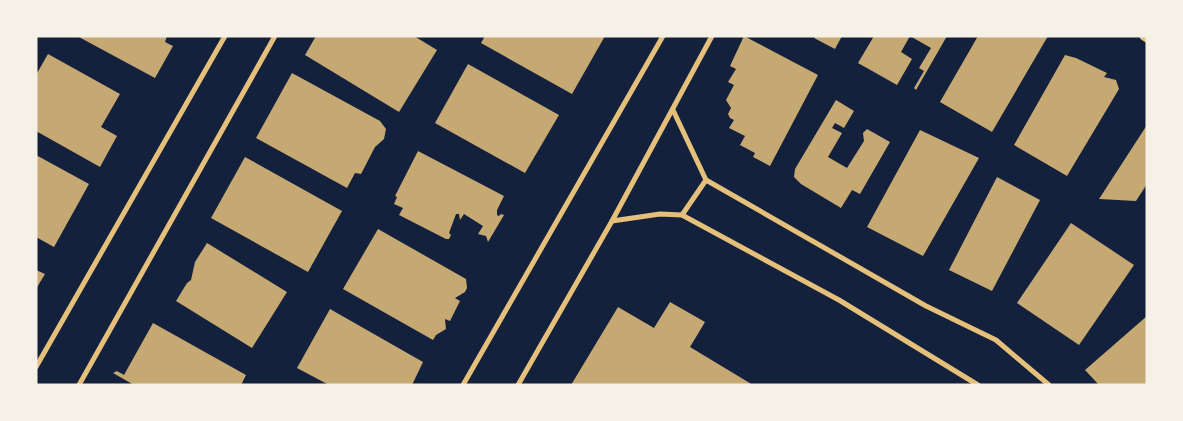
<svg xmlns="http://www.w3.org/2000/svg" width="1183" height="421" viewBox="0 0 1183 421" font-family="Bitter,serif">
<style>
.building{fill:#c6a872}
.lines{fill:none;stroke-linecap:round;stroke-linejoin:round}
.minor{stroke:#e5c07b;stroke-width:5}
.tertiary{stroke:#e5c07b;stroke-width:9}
</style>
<rect width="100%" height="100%" fill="#14213d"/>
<!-- building -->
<g class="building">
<path d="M77 36H167L165 42 173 46 155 78Z"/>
<path d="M316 36H414L437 50 399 112 305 55Z"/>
<path d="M485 36H605L572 94 481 43Z"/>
<path d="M744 36 818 75 770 166 753 157 755 153 740 145 745 136 729 128 734 120 730 118 728 114 731 108 726 100 734 85 728 82 736 69 730 66Z"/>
<path d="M815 36H842L835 49 814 38Z"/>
<path d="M874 36H910L901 52 912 59 897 85 858 63Z"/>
<path d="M910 36H947L916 90 914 88 924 71 919 68 931 48Z"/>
<path d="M978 36H1048L992 132 940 102Z"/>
<path d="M48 54 120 94 101 127 117 136 100 167 36 131V75Z"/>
<path d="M1065 55 1076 58 1107 73 1104 77 1116 80 1119 89 1067 176 1014 145Z"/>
<path d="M468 64 559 115 525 173 435 123Z"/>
<path d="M292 73 380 121 386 129 384 139 375 147 361 174 355 173 347 188 256 138Z"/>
<path d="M836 100 854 111 844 128 835 123 832 128 842 133 828 157 847 168 864 141 863 133 867 129 890 142 860 194 852 190 841 208 801 184 794 177 795 169Z"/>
<path d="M1147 125V184L1136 201 1099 199Z"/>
<path d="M920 130 979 158 923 256 867 227Z"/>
<path d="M418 151 504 196 497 210V215L499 216 501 214 504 215 488 242 486 236 478 234 483 226 464 214 460 220 459 214H456L449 233 451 235 449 239H446L399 215 403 208 394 204 397 197 395 196Z"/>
<path d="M36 155 89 184 54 247 36 237Z"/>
<path d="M245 157 342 211 308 272 211 218Z"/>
<path d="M997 177 1040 200 992 291 949 270Z"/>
<path d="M1071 223 1134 265 1079 345 1017 303Z"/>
<path d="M378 229 466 279 467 288 465 292 455 298 460 301 450 321 445 319 446 329 436 335 433 340 343 289Z"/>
<path d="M207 243 287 292 252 348 176 301 187 283 191 280 195 262Z"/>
<path d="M36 270 45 274 36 289Z"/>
<path d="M670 302 705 322 690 347 753 385H571L618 307 654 328Z"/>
<path d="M330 309 423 362 412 385H329L297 368Z"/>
<path d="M1147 316V385H1099L1085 370Z"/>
<path d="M153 323 246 375 241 385H134L113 373 117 371 124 375Z"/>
</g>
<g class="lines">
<!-- minor -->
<g class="minor">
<path d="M673 110 706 180 926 306 996 340 1049 385"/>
<path d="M682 215 706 180"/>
<path d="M612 221 660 214 682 215 839 300 978 385"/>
<path d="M36 367 225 36"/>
<path d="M79 385 275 36"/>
<path d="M463 385 663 36"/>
<path d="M518 385 612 221 712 36"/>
</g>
<!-- tertiary -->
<path class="tertiary" d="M1144 36 1147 38"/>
</g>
<!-- border -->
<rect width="1183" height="421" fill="none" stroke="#f6f1e7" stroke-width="75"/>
</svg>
